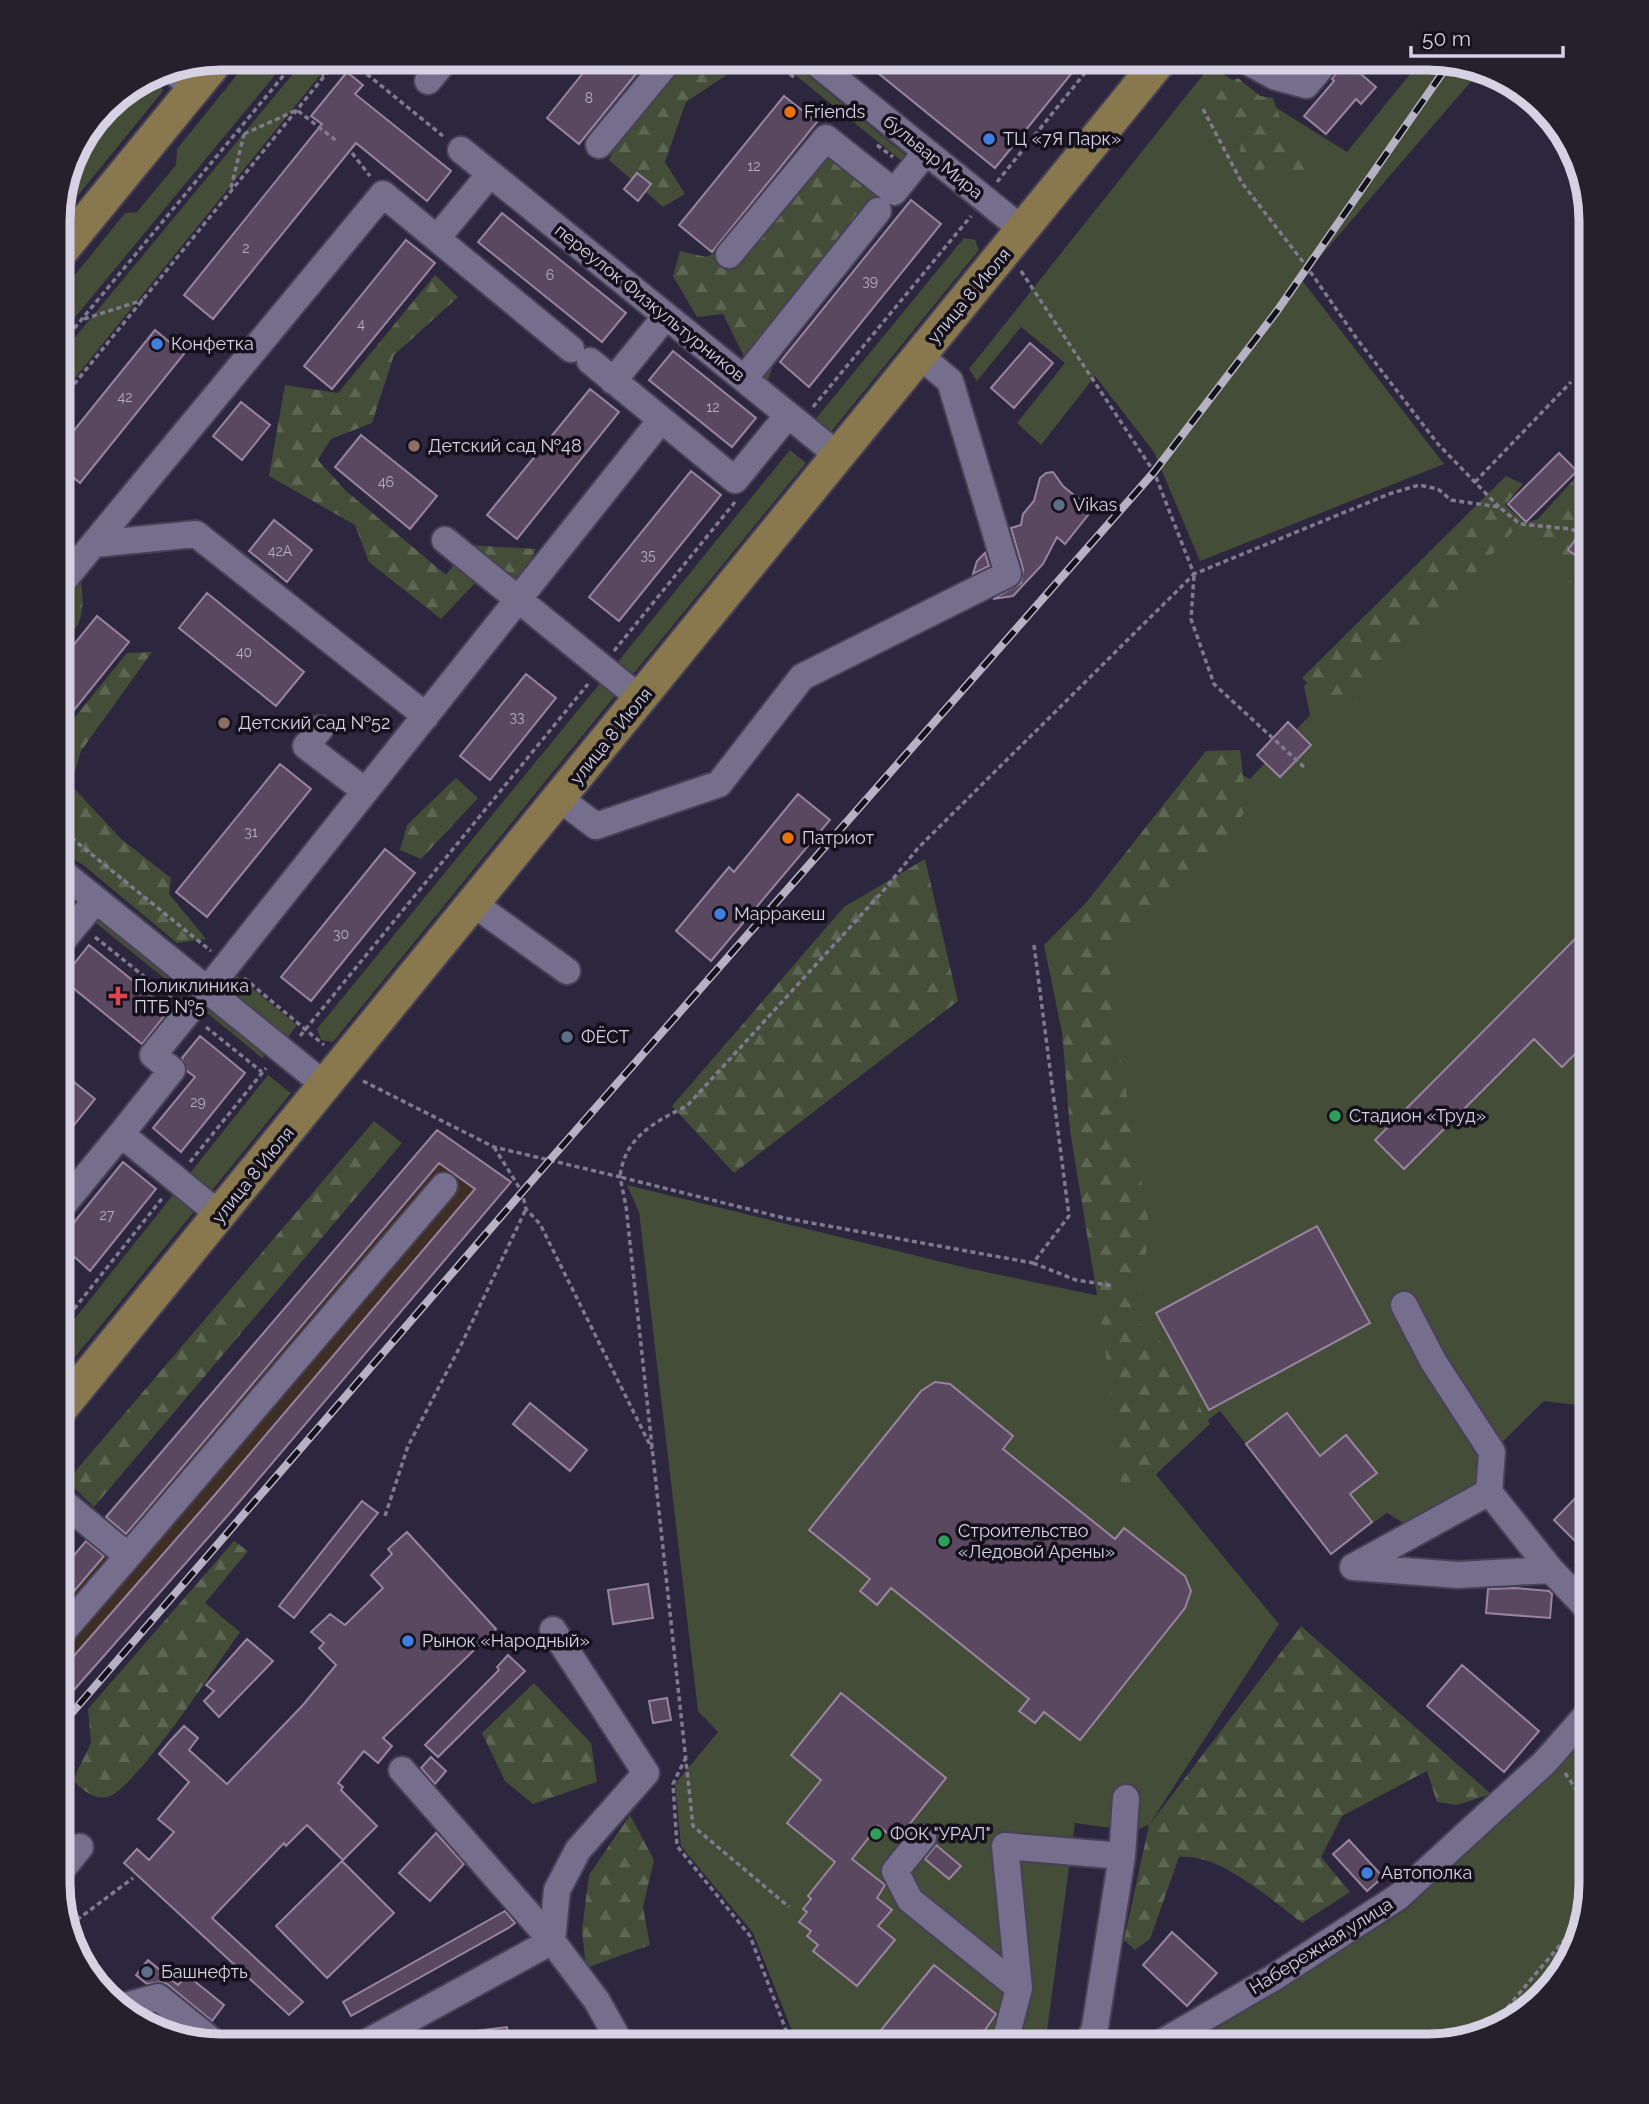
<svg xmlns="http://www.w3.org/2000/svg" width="1649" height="2104" font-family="Raleway,sans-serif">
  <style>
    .industrial { fill: #3f2e25 }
    .grass { fill: #444d37 }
    .forest { fill: url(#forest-firs) }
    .building { fill: #5a4760; stroke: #98849f; stroke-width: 2 }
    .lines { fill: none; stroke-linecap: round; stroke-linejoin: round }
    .minor-casing { stroke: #474156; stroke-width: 30 }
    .major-casing { stroke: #474156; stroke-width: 37 }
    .path { stroke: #807a8f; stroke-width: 3.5; stroke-dasharray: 5 3.5; stroke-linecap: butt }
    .minor { stroke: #756e8c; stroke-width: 26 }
    .major { stroke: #89784d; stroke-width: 33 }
    .rail-casing { stroke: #b6b2c4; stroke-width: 8 }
    .rail { stroke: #14111c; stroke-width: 5; stroke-dasharray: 16; stroke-linecap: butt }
    .food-dot { fill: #e8710a; stroke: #14111c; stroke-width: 2.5 }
    .shop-dot { fill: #3f7fe0; stroke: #14111c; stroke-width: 2.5 }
    .education-dot { fill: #8d6e63; stroke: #14111c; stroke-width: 2.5 }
    .service-dot { fill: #5c6f8a; stroke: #14111c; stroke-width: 2.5 }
    .health-dot { fill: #e0444e; stroke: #14111c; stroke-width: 2.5 }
    .leisure-dot { fill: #2e9e5b; stroke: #14111c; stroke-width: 2.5 }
    .labels { text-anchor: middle; stroke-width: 7; stroke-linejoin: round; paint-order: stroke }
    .number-label { font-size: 14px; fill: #b7afc2 }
    .poi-label { font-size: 18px; fill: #d6d2e3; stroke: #14111c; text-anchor: start }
    .street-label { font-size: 18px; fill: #d6d2e3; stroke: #14111c }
    .rim { fill: none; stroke: #d6d2e3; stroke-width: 9 }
  </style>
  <defs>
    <pattern id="forest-firs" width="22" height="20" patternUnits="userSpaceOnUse" patternTransform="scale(1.75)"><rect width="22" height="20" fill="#444d37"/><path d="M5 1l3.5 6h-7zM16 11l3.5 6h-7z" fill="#5e6654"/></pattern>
  </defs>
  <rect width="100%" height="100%" fill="#2d263f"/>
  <path class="industrial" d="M437,1130L511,1182L229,1514L58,1708V1574Z"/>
  <path class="grass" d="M278,58H289L58,338V296L125,213L137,212L176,165L177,149L249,60L274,63Z
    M306,58H334L58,399V358Z
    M774,58H786L909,158L908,166Z
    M1259,58H1315L1288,70Z
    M1423,58H1438L1480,71L1301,279L1444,464L1200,561L1154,452L1095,376L1041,445L1017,423L1065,363L1021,327L977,381L969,369L1210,66L1347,152Z
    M154,73L163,91L76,198L62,196L67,175L147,77Z
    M964,238L975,240L979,250L830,433L814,421Z
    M790,450L806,463L634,673L612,669Z
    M1470,518L1591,543V1407L1544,1401L1492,1452L1478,1482L1407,1525L1387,1513L1331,1552L1220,1411L1187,1436L1116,1295L1044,945L1223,765L1250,779L1265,763L1257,755L1288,722L1296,730L1310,715L1304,686Z
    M606,676L614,697L333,1042L321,1040L317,1029Z
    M96,915L193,993L189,998L92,920Z
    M231,971L297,1025L285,1041L218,987Z
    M205,1003L267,1053L262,1058L201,1008Z
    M268,1075L291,1093L209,1194L187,1177Z
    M627,1185L967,1268L1109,1298L1157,1476L1279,1624L1149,1825L1133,1831L1075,1823L1045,2046H798L753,1933L681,1846L675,1784L718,1732L698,1711L639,1212Z
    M176,1191L197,1208L58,1378V1340Z
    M1591,1727V1884L1570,1964L1518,2019L1429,2046H1189L1406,1910L1552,1771Z"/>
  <path class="forest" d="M669,58H721L728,74L686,102L665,162L685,194L663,207L609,160L624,128Z
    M1238,78L1260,96L1273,98L1287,138L1312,152L1324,173L1295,186L1280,161L1253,174L1237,163L1243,135L1234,117L1216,110L1211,88Z
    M824,127L889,185L790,315L768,380L754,377L723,314L697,317L673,276L680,251L706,257L727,247Z
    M435,275L458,297L394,355L372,423L331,439L318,460L345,490L446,575L469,545L536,549L519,583L474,584L441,619L369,562L355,525L269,476L285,385L338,393Z
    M1578,475L1591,483V604L1516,528L1343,717L1302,678L1506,476L1523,484L1505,505L1525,523L1538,519Z
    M61,514C73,539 92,600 77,626C72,633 64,640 58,646V520Z
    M152,652L81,751L71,785L120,838L171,878L169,894L206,939L177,943L82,864L58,852V738L127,653Z
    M1240,750L1247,809L1190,886L1107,946L1121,1061L1150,1231L1133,1323L1150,1326L1210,1424L1124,1504L1103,1332L1070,1130L1055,942L1206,751Z
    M456,778L478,798L421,859L400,850L407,825Z
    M925,859L958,1001L734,1173L672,1106L844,907Z
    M374,1121L402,1143L94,1507L67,1481Z
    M234,1541L248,1551L205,1603L240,1632C217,1664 140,1783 110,1796C96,1802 82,1790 73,1780L91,1743L88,1709Z
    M1301,1626L1491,1794L1457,1805L1437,1802L1427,1771L1342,1816L1321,1857L1350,1892L1302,1923C1270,1899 1219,1852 1179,1857L1150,1939L1135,1950L1124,1940L1149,1825Z
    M534,1683L591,1743L597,1782L533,1804L505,1781L482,1733Z
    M630,1815L654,1860L643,1907L650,1945L586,1968L582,1930L589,1875Z"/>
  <path class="building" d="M595,58H649L579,144L547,118Z
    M890,58H1084L995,168L878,73Z
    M1345,60L1376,87L1361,104L1356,99L1326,134L1304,116L1334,81L1332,79Z
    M347,72L363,85L355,94L451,171L427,201L356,143L213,319L184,295L322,124L311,116Z
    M784,96L817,122L712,252L679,225Z
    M637,173L651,184L638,201L624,189Z
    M911,200L941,224L809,387L780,362Z
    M502,213L626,313L602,342L478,242Z
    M406,240L435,263L332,389L304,366Z
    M155,330L184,354L80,483L58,465V450Z
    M1030,343L1053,363L1014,408L991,388Z
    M673,351L756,418L732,447L649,380Z
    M590,389L619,412L517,539L487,515Z
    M241,402L270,425L242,460L213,436Z
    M361,435L437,496L410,529L335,467Z
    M1559,453L1577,471L1526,522L1508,504Z
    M691,471L721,495L619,621L589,597Z
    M1053,472L1063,486L1092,510L1065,544L1057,537L1043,564L1013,596L993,599L1021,583L1023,569L1011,528L1021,525L1023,514L1034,501L1040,478L1046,473Z
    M274,520L312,550L287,582L249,551Z
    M1577,537L1591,547V566L1568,550Z
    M985,553L989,566L973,574L977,561Z
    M207,593L304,672L276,706L179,628Z
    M97,616L129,642L58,730V664Z
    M526,674L556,698L490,780L460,756Z
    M1288,722L1311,745L1280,777L1257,755Z
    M280,764L311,789L207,917L176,892Z
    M798,794L830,820L711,961L676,931L729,867L734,872Z
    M385,849L415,873L311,1001L281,977Z
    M1591,923V1038L1562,1067L1534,1039L1404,1169L1375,1140Z
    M89,945L169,1010L142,1044L62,979Z
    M200,1036L245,1073L181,1152L153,1128L195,1077L187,1071L182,1058Z
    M58,1069L95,1099L58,1145Z
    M437,1130L511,1182L229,1514L58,1708V1674L213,1497L475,1189L439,1163L126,1534L106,1517Z
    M123,1162L156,1189L90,1271L58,1242Z
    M1317,1226L1370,1323L1209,1410L1156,1313Z
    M935,1382L950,1384L1013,1436L1003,1449L1115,1539L1124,1528L1185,1576L1191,1591L1185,1608L1080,1740L1044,1712L1035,1723L1019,1711L1029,1699L891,1588L877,1605L860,1591L870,1579L809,1530L921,1391Z
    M530,1403L587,1450L570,1471L513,1424Z
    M1287,1413L1320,1456L1346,1435L1377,1473L1350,1494L1372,1522L1331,1554L1246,1444Z
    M1591,1482V1557L1554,1520Z
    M362,1501L378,1513L294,1618L279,1606Z
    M407,1532L496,1629L383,1738L392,1746L378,1763L364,1751L338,1783L343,1787L341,1790L377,1826L343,1860L307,1825L286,1846L284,1843L212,1918L303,2002L289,2015L124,1863L137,1849L149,1860L174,1832L158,1819L189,1782L159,1754L170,1741L184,1726L198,1738L189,1750L227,1784L303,1705L336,1665L319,1648L324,1643L311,1632L330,1614L345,1625L383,1588L371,1575L392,1554L388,1549Z
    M86,1541L104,1556L58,1610V1574Z
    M648,1584L653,1618L613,1624L608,1590Z
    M1516,1588L1549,1591L1552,1594L1550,1618L1486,1613L1488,1589Z
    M247,1639L273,1661L219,1717L204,1701L214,1691L206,1685Z
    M508,1655L525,1671L438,1757L425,1745L499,1670L497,1667Z
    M1462,1665L1539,1731L1504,1772L1427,1706Z
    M841,1693L946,1778L897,1840L878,1826L852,1859L885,1885L877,1898L892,1910L878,1926L895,1940L857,1986L813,1951L818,1945L807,1936L811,1931L799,1922L807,1912L803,1909L811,1899L808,1896L835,1862L787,1823L821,1780L791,1755Z
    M667,1698L671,1720L653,1723L649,1701Z
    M431,1757L446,1771L435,1784L421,1768Z
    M436,1833L464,1864L430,1901L399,1873Z
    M1349,1840L1383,1877L1367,1891L1333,1854Z
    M936,1845L961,1866L949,1879L925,1859Z
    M342,1861L394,1913L327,1978L276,1926Z
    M505,1911L515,1923L510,1927L351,2016L343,2002Z
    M1172,1932L1217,1973L1187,2006L1143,1965Z
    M148,1960L178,1985L187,1975L224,2005L212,2021L167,1984L161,1982L147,1984L136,1975Z
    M934,1965L996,2014L974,2046H868Z
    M507,2027L510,2046H476L474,2031Z"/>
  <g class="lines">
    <g class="minor-casing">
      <path id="minor" d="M810,58L1023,230
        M1133,58L1150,72
        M1241,58L1276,77L1306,85L1329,58
        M169,68L194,88
        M428,81L447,58
        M599,145L671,58
        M461,150L839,456
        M437,238L490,174
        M729,255L826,138L894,192L926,152
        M590,361L735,480L788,415
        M744,379L878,211
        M613,381L666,316
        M445,540L641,699
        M94,544L196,534L426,716
        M58,587L383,194L571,349
        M320,729L306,746L365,791
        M560,799L596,826L719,784L802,677L1008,574L950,381L920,356
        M58,869L326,1086
        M474,904L567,971
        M58,946L96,900
        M207,990L661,420
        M188,1012L153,1055L172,1070L121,1134L220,1215
        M58,1211L121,1134
        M1404,1305L1433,1361L1492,1452L1489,1492L1551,1570L1591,1612
        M1489,1492L1353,1567L1458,1575L1551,1570
        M128,1556L444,1186
        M58,1637L128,1556L58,1498
        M402,1770L552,1941L597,2001L622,2046
        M923,1837L895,1871L910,1900L1019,1988
        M58,1874L80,1847
        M121,2007L158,1997L211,2040L210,2044
        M360,2046L552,1941L557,1890L578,1850L646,1773L553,1630
        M1004,2046L1019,1988L1005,1846L1122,1856
        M1088,2046L1095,2027L1122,1856L1126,1798
        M1156,2046L1273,1978L1398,1897L1545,1762L1591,1710"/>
    </g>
    <g class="major-casing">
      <path id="major" d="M58,255L219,58
        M58,1412L1162,58"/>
    </g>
    <path class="path" d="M302,58L324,76
      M347,58L443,136
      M770,58L795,78
      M1203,109L1242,183L1307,267L1357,339L1438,444L1499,507
      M98,118L99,119
      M244,134L297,110L338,142
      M877,145L893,157
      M352,153L370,176
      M997,182L1097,58
      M231,188L244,134L239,131
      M1021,271L1154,472L1194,574L1389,494L1419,485L1438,489L1451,500L1499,507L1520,524L1571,529L1591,539
      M84,319L143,300
      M58,348L298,58
      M58,404L339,58
      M813,407L971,216
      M1475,482L1571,382
      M1194,576L1191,619L1214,684L1304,767
      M614,651L735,502
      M58,827L211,951
      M95,937L171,998
      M1034,945L1069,1216L1033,1263L784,1218L620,1177C624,1138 654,1122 687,1106L884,890L918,848L1194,574
      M244,978L324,1045
      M206,1027L262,1072
      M300,1036L588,684
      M363,1081L494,1147L620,1177L626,1206L693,1826L789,1907
      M494,1147L522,1192L526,1209L540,1224L652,1449
      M190,1162L266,1068
      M1033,1263L1076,1280L1114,1286
      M58,1329L164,1196
      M385,1516L408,1446L463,1341L526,1209
      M686,1757L673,1784L677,1846L750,1936L792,2046
      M1565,1773L1591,1811
      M70,1925L133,1878
      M1491,2027L1582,1919"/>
    <use href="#minor" class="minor"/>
    <use href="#major" class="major"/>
    <g class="rail-casing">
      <path id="rail" d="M58,1729L549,1161L1154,472L1277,311L1450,62"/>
    </g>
    <use href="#rail" class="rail"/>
  </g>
  <g class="food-dot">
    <circle cx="790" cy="112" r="7"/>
    <circle cx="788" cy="838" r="7"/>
  </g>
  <g class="shop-dot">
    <circle cx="989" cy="139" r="7"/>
    <circle cx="157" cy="344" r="7"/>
    <circle cx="720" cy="914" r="7"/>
    <circle cx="408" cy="1641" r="7"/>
    <circle cx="1367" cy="1873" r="7"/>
  </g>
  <g class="education-dot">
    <circle cx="414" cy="446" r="7"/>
    <circle cx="224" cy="723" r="7"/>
  </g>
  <g class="service-dot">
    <circle cx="1059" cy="505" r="7"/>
    <circle cx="567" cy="1037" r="7"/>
    <circle cx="147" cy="1972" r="7"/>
  </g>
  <path class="health-dot" d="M114.5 985.5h7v7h7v7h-7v7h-7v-7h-7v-7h7z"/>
  <g class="leisure-dot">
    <circle cx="1335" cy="1116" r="7"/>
    <circle cx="944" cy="1541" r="7"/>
    <circle cx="876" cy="1834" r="7"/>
  </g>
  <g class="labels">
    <g class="number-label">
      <text x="589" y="103">8</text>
      <text x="754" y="171">12</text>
      <text x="246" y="253">2</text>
      <text x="550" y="280">6</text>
      <text x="870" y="286">39</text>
      <text x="361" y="329">4</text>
      <text x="125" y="402">42</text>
      <text x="713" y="412">12</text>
      <text x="386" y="487">46</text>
      <text x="280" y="556">42А</text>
      <text x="648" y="560">35</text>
      <text x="244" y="657">40</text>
      <text x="517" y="722">33</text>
      <text x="251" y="837">31</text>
      <text x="341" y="939">30</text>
      <text x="198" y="1107">29</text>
      <text x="107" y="1220">27</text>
    </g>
    <g class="poi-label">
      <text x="804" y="118">Friends</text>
      <text x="1003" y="145">ТЦ «7Я Парк»</text>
      <text x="171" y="350">Конфетка</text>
      <text x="428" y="452">Детский сад №48</text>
      <text x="1073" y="511">Vikas</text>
      <text x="238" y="729">Детский сад №52</text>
      <text x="802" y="844">Патриот</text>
      <text x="734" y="920">Марракеш</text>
      <text x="134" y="992">Поликлиника<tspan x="134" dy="21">ПТБ №5</tspan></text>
      <text x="581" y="1043">ФЁСТ</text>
      <text x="1349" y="1122">Стадион «Труд»</text>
      <text x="958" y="1537">Строительство<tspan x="958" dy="21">«Ледовой Арены»</tspan></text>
      <text x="422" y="1647">Рынок «Народный»</text>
      <text x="890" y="1840">ФОК "УРАЛ"</text>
      <text x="1381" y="1879">Автополка</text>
      <text x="161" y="1978">Башнефть</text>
    </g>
    <g class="street-label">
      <text transform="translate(933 157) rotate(39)" y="6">бульвар Мира</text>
      <text transform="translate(969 296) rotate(-50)" y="6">улица 8 Июля</text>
      <text transform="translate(650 303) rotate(39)" y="6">переулок Физкультурников</text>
      <text transform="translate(611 736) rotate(-51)" y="6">улица 8 Июля</text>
      <text transform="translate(253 1175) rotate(-51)" y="6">улица 8 Июля</text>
      <text transform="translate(1321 1946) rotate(-32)" y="6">Набережная улица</text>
    </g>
  </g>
  <path d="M0 0H1649V2104H0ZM221 70H1428A151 151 0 0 1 1579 221V1883A151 151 0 0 1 1428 2034H221A151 151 0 0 1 70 1883V221A151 151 0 0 1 221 70Z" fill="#24202c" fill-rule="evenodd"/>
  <path class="rim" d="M221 70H1428A151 151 0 0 1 1579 221V1883A151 151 0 0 1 1428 2034H221A151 151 0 0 1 70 1883V221A151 151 0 0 1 221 70Z"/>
  <path d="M1411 46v10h152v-10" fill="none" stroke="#d6d2e3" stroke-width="3.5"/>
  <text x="1422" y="46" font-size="21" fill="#d6d2e3" stroke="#14111c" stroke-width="5" paint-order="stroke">50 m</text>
</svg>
